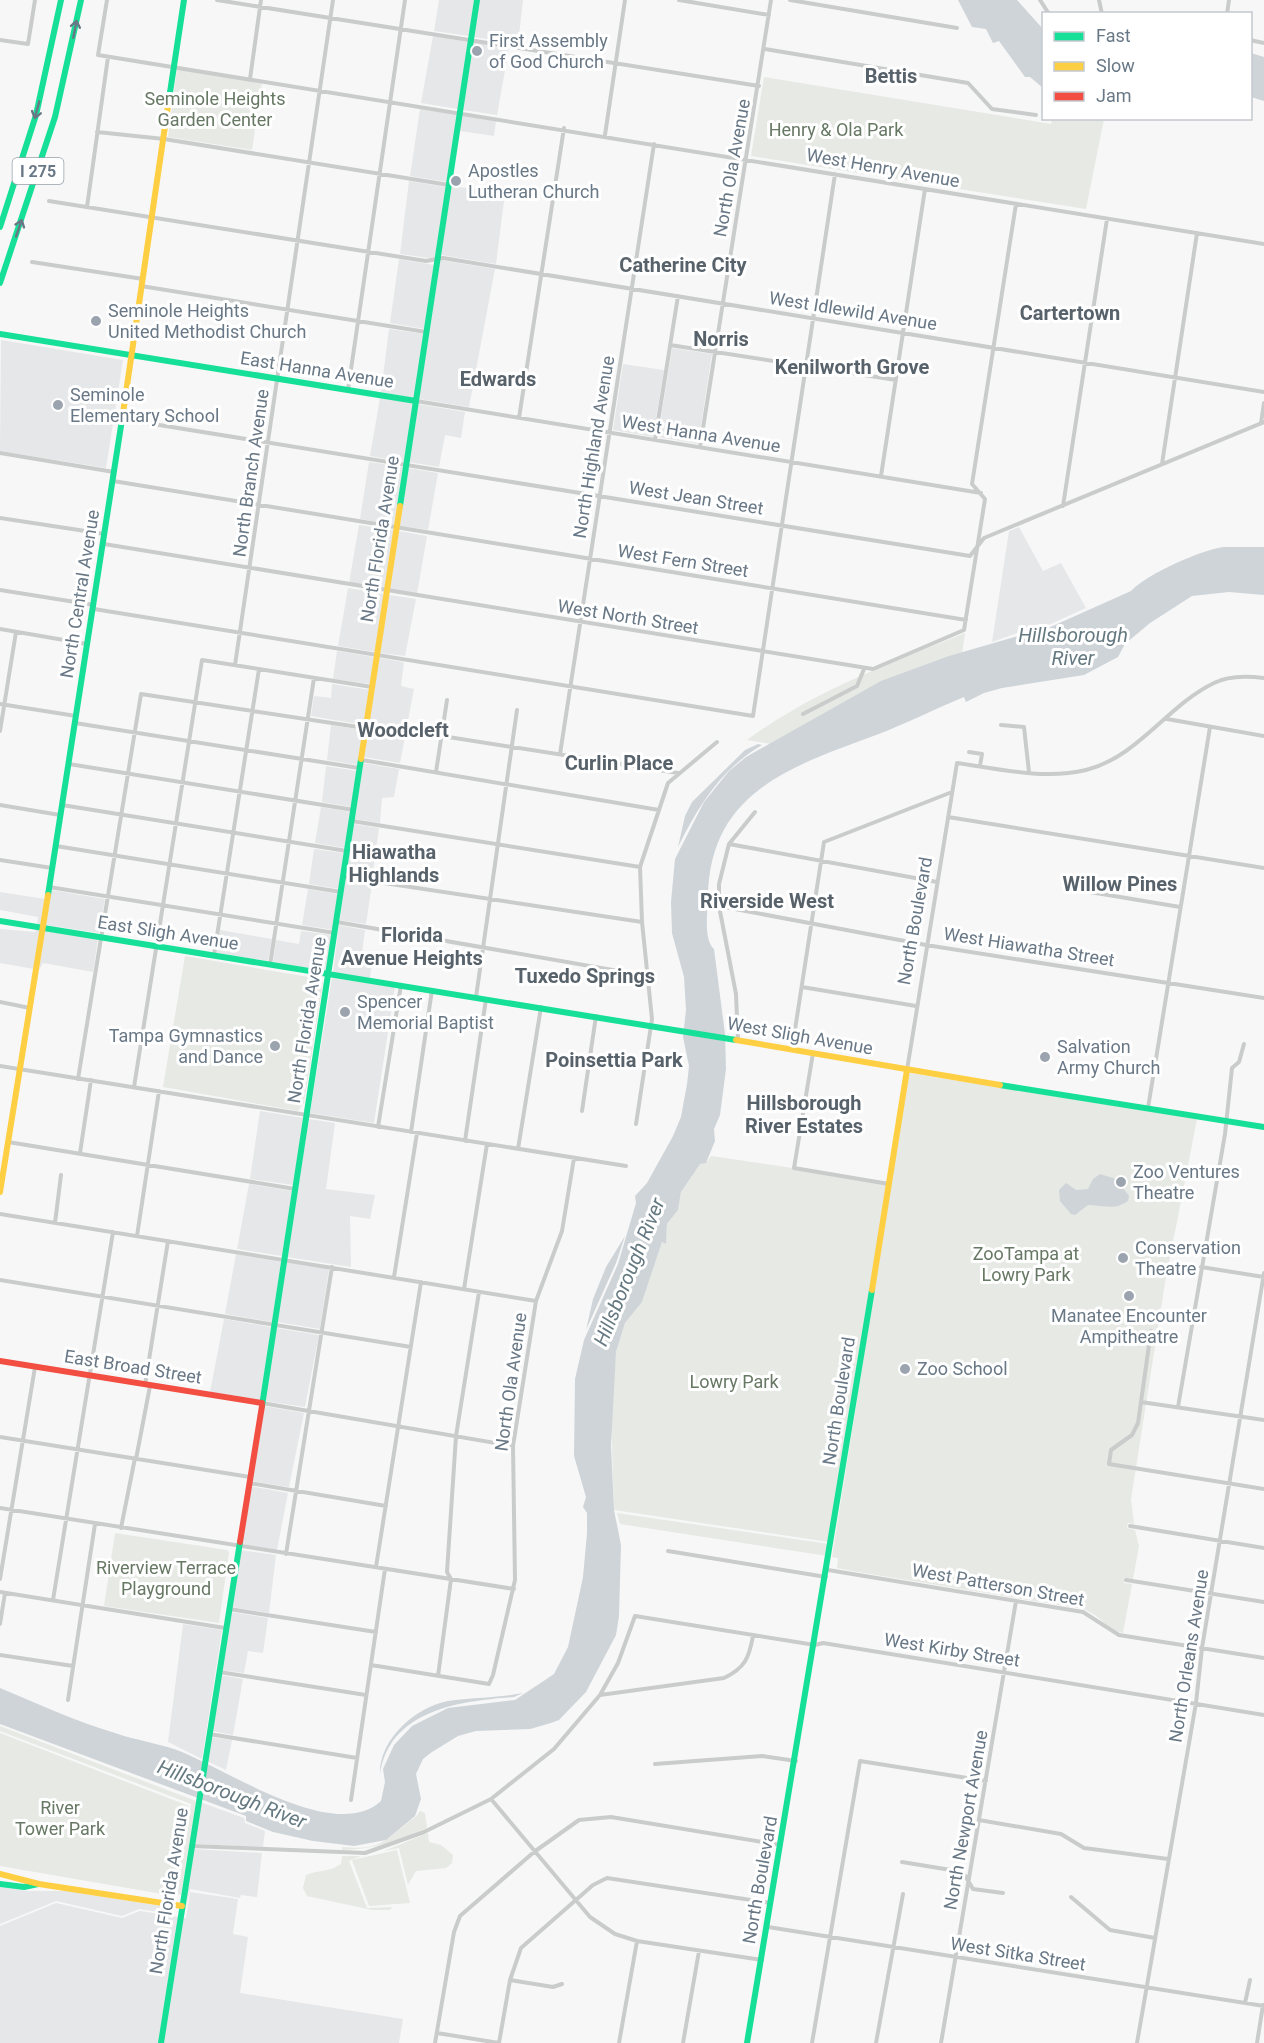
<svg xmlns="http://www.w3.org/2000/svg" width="1264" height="2043" font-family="Roboto,sans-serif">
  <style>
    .built { fill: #e6e7e8 }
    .green { fill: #e6e9e4 }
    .water { fill: #ced4d8 }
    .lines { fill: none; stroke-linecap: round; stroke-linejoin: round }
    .street { stroke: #cacccc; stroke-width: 4 }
    .fast { stroke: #16e098; stroke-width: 6 }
    .slow { stroke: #ffcf43; stroke-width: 6 }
    .jam { stroke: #f24e42; stroke-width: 6 }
    .oneway { stroke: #697886 }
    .poi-dot { fill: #9ba4ae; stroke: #fff; stroke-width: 2 }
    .labels { text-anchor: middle; stroke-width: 6; stroke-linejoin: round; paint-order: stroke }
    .shield { fill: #fff; stroke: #96a0aa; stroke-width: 1.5 }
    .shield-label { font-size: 16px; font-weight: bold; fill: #697886 }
    .poi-label { font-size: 18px; fill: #697886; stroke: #fff; text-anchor: start }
    .park-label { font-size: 18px; fill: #677864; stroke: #fff }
    .street-label { font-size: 18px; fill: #697886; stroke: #fff }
    .neighbourhood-label { font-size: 20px; font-weight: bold; fill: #57626b; stroke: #fff }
    .water-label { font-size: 20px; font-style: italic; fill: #657981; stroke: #fff }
  </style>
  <rect width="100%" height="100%" fill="#f7f7f7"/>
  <path class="built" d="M439,0H474L469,36L434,31Z
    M479,0H523L518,44L474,37Z
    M433,36L468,42L458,109L421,103Z
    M473,42L509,48L497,115L463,110Z
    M420,109L457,114L447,182L410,176Z
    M462,115L496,121L494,136L460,131Z
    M409,181L446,187L435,259L400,254Z
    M451,186L505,193L496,264L441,255Z
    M399,259L434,265L425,329L390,323Z
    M440,260L495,269L469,407L419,399Z
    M389,329L424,334L414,398L381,392Z
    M1,340L123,360L106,468L0,451Z
    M672,348L712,354L698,444L658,437Z
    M623,364L664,370L653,437L613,430Z
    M380,398L413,403L404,462L370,456Z
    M418,404L465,412L461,438L445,435L439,467L409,462Z
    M369,462L403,467L395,525L360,519Z
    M408,468L438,473L428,530L400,526Z
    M359,525L394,530L385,588L349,583Z
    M1019,527L1043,571L1061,563L1086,608L1046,626L1030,625L1020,632L992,642L1009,531Z
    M399,531L427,536L417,594L390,589Z
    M348,588L384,594L375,652L338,646Z
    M389,595L416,599L405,656L380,653Z
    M337,651L374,657L370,684L333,679Z
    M379,658L404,662L401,686L414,689L400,763L364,757Z
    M332,684L370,690L364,725L311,716L314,696L331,698Z
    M331,725L363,730L357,765L327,760Z
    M363,763L399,769L394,797L382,798L380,823L355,819Z
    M326,766L357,771L351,807L322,802Z
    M321,807L351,812L345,848L315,843Z
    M354,824L379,828L372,878L346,874Z
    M314,849L344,853L339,889L309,884Z
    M345,880L372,884L366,924L340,920Z
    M308,889L338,894L334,930L302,925Z
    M51,890L105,899L99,933L46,925Z
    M0,892L45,899L41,925L37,924L38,917L0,910Z
    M339,925L365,930L361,960L372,962L370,978L333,973Z
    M0,929L35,932L36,929L40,930L34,969L0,963Z
    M220,930L272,939L268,961L216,953Z
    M45,931L98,939L93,972L43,963L39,970Z
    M301,931L333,935L328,972L273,962L276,940L299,944Z
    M332,978L395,987L374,1123L310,1113Z
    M260,1111L304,1118L293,1185L250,1179Z
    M309,1119L335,1123L326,1189L375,1195L370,1219L350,1216L351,1267L287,1257Z
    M249,1184L292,1191L282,1256L237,1249Z
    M236,1254L281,1262L272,1322L225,1314Z
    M286,1262L329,1269L320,1329L277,1322Z
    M224,1319L271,1327L260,1400L210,1392Z
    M276,1328L319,1335L305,1407L264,1401Z
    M264,1406L304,1413L289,1487L251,1481Z
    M250,1486L288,1493L277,1550L241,1544Z
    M240,1550L276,1555L269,1613L231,1607Z
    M230,1612L268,1618L263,1653L248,1651L244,1673L221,1670Z
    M183,1624L222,1630L202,1759L168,1742Z
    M220,1675L243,1679L233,1735L211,1731Z
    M210,1737L232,1740L226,1770L207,1761Z
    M200,1802L244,1818L245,1823L265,1831L263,1847L194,1844Z
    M193,1849L262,1853L257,1897L241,1895L240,1898L190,1889L184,1916Z
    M0,1887L28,1891H67L173,1908L172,1914L139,1909L122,1916L56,1901L0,1924Z
    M190,1892L238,1899L233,1934L248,1937L240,1993L403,2019L399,2043H0V1926L56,1903L122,1918L140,1911L186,1918Z"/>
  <path class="green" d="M177,69L262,83L252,150L168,137Z
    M764,77L1051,124L1052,119H1104L1086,209L751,156Z
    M965,633L962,654L771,744L747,740C812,692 890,663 965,633Z
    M185,956L320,979L323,983L304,1103L298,1111L163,1087Z
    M909,1073L1197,1119L1165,1283L1131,1499L1134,1524L1128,1523L1127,1528L1135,1530L1139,1546L1133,1579L1124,1578V1583L1132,1584L1123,1633C1108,1630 1100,1615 1083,1609L852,1571L837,1568L838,1558L832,1557Z
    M711,1156L887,1182L829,1542L614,1510L611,1413L616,1352L625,1323L642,1302L662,1242L666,1244L667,1224L678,1210L681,1192L700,1163H706Z
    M617,1513L829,1544L827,1556L620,1524Z
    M115,1533L227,1550L229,1552L219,1623L104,1606Z
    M0,1726L196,1801L181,1895L176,1894L191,1804L0,1731Z
    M0,1733L189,1806L174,1896L0,1866Z
    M420,1811L425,1813L427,1828C399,1840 373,1850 342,1850V1847C378,1850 381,1844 406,1824C412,1819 416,1818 420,1811Z
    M428,1833L429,1842L441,1845L453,1855L452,1863L446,1868L416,1871L408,1885L399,1848L384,1851Z
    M397,1850L410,1903L369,1906L352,1860Z
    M342,1856H361L349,1861L367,1908L392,1907L390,1910H372L307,1896L303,1888L306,1875C318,1870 330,1872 341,1864Z"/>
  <path class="water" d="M958,0H1017L1043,29V88L1030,77H1025L999,41L993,43L986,29L972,27Z
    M1251,53L1264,57V101L1251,97Z
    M1223,547H1264V595L1229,592L1192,596L1150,623L1125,644L1118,657L1084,675L1002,688L984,693L966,702L964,697C934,709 906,724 876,735C793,766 710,791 708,896C708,911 703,939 714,949L725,1034L726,1069L720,1115L714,1129L715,1141L706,1163L700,1164L681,1192L678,1210L667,1224L666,1244L662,1242L642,1302L625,1323L616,1352L611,1445L614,1510L621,1545L619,1616L616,1635L586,1692L559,1720L551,1723L530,1729L476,1731L458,1736L432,1752L423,1759L416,1774L421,1799L415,1816L386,1840L354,1846L313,1841L273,1832L246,1821V1816L0,1724V1688C38,1704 75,1721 115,1733C135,1740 157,1743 177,1750C225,1768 334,1844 381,1801L385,1782L383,1769L394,1745L412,1726L448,1708L515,1700L554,1674L568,1647L583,1577L587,1533V1513L583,1507L586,1497L574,1456L575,1379L584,1340L618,1264L636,1203L635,1196L647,1183L673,1136L681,1117L687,1084L689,1066L683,1037L686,1010L684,977L672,933L671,902L675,859L704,802L729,771L746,757L881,681L949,656L1021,635L1031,627L1046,629L1131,591C1149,573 1199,551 1223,547Z
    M758,744L762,745C721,769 699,805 678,847L685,816L692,802L745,750Z
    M1100,1174L1116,1179L1129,1196L1128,1201C1114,1211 1104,1205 1088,1205L1075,1215L1071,1214L1060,1201L1059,1190L1066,1183L1076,1190L1088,1189L1093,1179Z
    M625,1236L616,1263L586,1330L593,1299L606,1267Z
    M523,1693L514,1697C462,1701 390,1709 380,1774C379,1740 415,1707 448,1701C473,1697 499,1698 523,1693Z"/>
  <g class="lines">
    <path class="street" d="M107,0L98,55L1264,244
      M217,0L759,86
      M679,0L769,15
      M790,0L957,28
      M1040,0L1049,14
      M1099,0L1102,14
      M1227,14L1229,0
      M0,40L28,44L35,0
      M1250,40L1264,43
      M765,49L968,83L992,109L1036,115
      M250,79L261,0
      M97,132L164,139L449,185
      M605,135L625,0
      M49,201L426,261L443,258L1264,392
      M87,207L108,57
      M32,262L143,279
      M141,286L426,332
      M670,345L896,380
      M348,390L405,0
      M416,401L981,493
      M519,418L564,128
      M122,419L970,556L984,538L1264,422
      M1261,423L1264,403
      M655,440L678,296
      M700,447L771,0
      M0,453L114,472
      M1162,464L1197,233
      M881,476L925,189
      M113,481L966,620
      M1063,506L1107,219
      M0,518L105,534
      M104,544L873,669L964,630L985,499L972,484L1016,204
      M0,590L94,605
      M94,609L753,716L835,174
      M0,629L87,644
      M235,665L333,0
      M0,704L76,716
      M803,714L857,686L864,669
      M1167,719L1264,736
      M75,723L359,768
      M1001,725L1024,727L1029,772
      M0,731L16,632
      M442,736L678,773
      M969,752L982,754L980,766
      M560,754L654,144
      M362,760L659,810
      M69,764L354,810
      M436,772L447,700
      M0,805L60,815
      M62,805L347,851
      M948,817L1264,868
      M352,821L640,867
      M729,844L937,882
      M56,846L341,892
      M0,860L52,868
      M344,877L642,922
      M49,887L335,933
      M1072,889L1180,907
      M719,906L926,945L1264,998
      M337,922L647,976
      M214,955L259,669
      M270,965L314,678
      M802,987L916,1006
      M476,997L517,710
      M0,1002L30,1008
      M738,1040L736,994L719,906V884L729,844L755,812
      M792,1049L824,842L952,792
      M813,1053L794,1168L889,1184
      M0,1066L626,1166
      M907,1070L957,763C998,769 1045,780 1086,770C1138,757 1168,705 1214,683C1229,675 1248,676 1264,678
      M78,1079L141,694L365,728
      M134,1087L202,660L372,687
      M1148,1108L1210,727
      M582,1111L596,1016
      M636,1124L652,1019L642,922L640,867L668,783L717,742
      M378,1127L401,985
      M411,1132L432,990
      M465,1141L486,999
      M8,1142L295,1189
      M518,1149L541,1007
      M80,1153L91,1080
      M0,1214L536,1301
      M55,1223L61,1175
      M137,1236L159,1091
      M1201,1267L1264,1277
      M394,1277L417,1133
      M0,1280L411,1347
      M464,1289L487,1144
      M1151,1331L1138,1423L1132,1435L1111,1450L1109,1464L1264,1489
      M145,1385L168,1241
      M1141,1402L1264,1420
      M262,1403L513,1446
      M1178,1407L1225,1134L1232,1068L1239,1062L1244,1044
      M0,1437L250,1477
      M136,1459L150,1386
      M249,1483L386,1506
      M0,1508L514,1589
      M1130,1526L1264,1548
      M121,1528L135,1458
      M668,1551L826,1577
      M286,1554L332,1267
      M376,1567L421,1282
      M828,1570L1083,1612L1119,1635L1264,1658
      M0,1579L35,1367
      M1126,1580L1264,1602
      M0,1592L225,1628
      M53,1600L113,1232
      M229,1609L376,1632
      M0,1624L5,1593
      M0,1655L73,1666
      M371,1665L489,1684L493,1675L515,1580L513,1446L536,1301L562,1231L574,1158
      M219,1672L366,1695
      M438,1676L451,1579L447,1572L456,1436L479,1292
      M600,1695L724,1678C745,1668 749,1658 753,1636
      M68,1700L95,1524
      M209,1734L357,1758
      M655,1764L762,1756L796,1761
      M491,1799L590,1917L615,1934L637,1941L762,1960
      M351,1800L385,1569
      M979,1820L1061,1834L1084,1848L1168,1859
      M191,1846L365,1853L424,1832L491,1799L554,1749L600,1695L618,1663L635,1616L815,1645L823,1643L1264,1715
      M902,1862L963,1872L973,1889L1003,1893
      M1071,1897L1110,1930L1155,1938
      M768,1927L1264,2006
      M510,1980L553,1987L562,1984
      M1245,2003L1250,1980
      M437,2033L499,2043
      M435,2043L454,1932L460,1916L534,1852L579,1820L611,1817L781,1845
      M499,2043L510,1980L521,1948L593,1885L607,1878L771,1903
      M619,2043L637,1941
      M683,2043L699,1951
      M812,2043L860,1761L986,1781
      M876,2043L903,1894
      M941,2043L1016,1601
      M1137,2043L1196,1703L1202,1648L1264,1273
      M1257,2043L1263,2005"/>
    <path class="fast" d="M169,99L184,0
      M0,227L36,115L61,0
      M0,283L55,117L81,0
      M0,334L416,401
      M400,506L477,0
      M48,895L123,413
      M0,921L736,1040
      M1000,1085L1264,1127
      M262,1406L361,759
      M0,1884L24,1887L38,1884
      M161,2043L240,1542
      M747,2043L872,1290"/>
    <path class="slow" d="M123,413L169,99
      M361,759L400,506
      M736,1040L1000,1085
      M0,1192L48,895
      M872,1290L907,1070
      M0,1874L39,1884L182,1906"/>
    <path class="jam" d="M0,1361L262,1403
      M240,1542L262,1406"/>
  </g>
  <defs><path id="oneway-shaft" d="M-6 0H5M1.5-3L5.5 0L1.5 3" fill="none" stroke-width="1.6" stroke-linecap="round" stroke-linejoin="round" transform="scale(1.5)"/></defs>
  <g class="oneway">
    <use href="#oneway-shaft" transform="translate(75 29) rotate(-79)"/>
    <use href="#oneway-shaft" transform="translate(37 110) rotate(105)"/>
    <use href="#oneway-shaft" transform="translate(19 228) rotate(-71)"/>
  </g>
  <g class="poi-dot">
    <circle cx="477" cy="51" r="6"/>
    <circle cx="456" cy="181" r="6"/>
    <circle cx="96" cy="321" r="6"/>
    <circle cx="58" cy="405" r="6"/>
    <circle cx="345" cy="1012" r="6"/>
    <circle cx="275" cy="1046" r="6"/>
    <circle cx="1045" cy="1057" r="6"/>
    <circle cx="1121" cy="1182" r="6"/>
    <circle cx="1123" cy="1258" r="6"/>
    <circle cx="1129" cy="1296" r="6"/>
    <circle cx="905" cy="1369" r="6"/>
  </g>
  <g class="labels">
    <rect class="shield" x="12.5" y="158" width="51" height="26" rx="4.5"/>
    <g class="shield-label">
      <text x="38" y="177">I 275</text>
    </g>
    <g class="poi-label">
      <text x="489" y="47">First Assembly<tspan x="489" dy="21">of God Church</tspan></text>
      <text x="468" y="177">Apostles<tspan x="468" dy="21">Lutheran Church</tspan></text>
      <text x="108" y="317">Seminole Heights<tspan x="108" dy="21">United Methodist Church</tspan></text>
      <text x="70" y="401">Seminole<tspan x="70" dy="21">Elementary School</tspan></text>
      <text x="357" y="1008">Spencer<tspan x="357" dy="21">Memorial Baptist</tspan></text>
      <text x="263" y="1042" text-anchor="end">Tampa Gymnastics<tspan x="263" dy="21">and Dance</tspan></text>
      <text x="1057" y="1053">Salvation<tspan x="1057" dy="21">Army Church</tspan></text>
      <text x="1133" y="1178">Zoo Ventures<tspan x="1133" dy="21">Theatre</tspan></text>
      <text x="1135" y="1254">Conservation<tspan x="1135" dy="21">Theatre</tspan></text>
      <text x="1129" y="1322" text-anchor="middle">Manatee Encounter<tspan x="1129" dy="21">Ampitheatre</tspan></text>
      <text x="917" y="1375">Zoo School</text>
    </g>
    <g class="park-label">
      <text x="215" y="105">Seminole Heights<tspan x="215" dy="21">Garden Center</tspan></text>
      <text x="836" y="136">Henry &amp; Ola Park</text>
      <text x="1026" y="1260">ZooTampa at<tspan x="1026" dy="21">Lowry Park</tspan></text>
      <text x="734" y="1388">Lowry Park</text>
      <text x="166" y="1574">Riverview Terrace<tspan x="166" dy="21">Playground</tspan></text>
      <text x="60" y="1814">River<tspan x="60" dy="21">Tower Park</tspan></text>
    </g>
    <g class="street-label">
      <text transform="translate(732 168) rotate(-80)" y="6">North Ola Avenue</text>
      <text transform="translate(883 168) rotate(10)" y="6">West Henry Avenue</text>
      <text transform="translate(853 311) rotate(9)" y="6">West Idlewild Avenue</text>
      <text transform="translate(317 370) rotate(9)" y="6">East Hanna Avenue</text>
      <text transform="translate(701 434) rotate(9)" y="6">West Hanna Avenue</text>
      <text transform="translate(594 447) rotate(-81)" y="6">North Highland Avenue</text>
      <text transform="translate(251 473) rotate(-82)" y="6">North Branch Avenue</text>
      <text transform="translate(696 498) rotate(9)" y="6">West Jean Street</text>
      <text transform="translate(380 539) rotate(-81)" y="6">North Florida Avenue</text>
      <text transform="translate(683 561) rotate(9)" y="6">West Fern Street</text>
      <text transform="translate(80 594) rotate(-81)" y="6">North Central Avenue</text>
      <text transform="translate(628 617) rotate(9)" y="6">West North Street</text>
      <text transform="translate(915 921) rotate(-80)" y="6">North Boulevard</text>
      <text transform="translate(168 933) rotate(9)" y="6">East Sligh Avenue</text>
      <text transform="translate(1029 947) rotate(9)" y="6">West Hiawatha Street</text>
      <text transform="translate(307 1020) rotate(-81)" y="6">North Florida Avenue</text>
      <text transform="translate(800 1036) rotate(10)" y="6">West Sligh Avenue</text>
      <text transform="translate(133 1367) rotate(9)" y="6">East Broad Street</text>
      <text transform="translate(511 1382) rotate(-82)" y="6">North Ola Avenue</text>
      <text transform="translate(839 1401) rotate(-81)" y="6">North Boulevard</text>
      <text transform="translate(998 1585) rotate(10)" y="6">West Patterson Street</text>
      <text transform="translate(952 1650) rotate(9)" y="6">West Kirby Street</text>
      <text transform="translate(1189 1656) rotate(-81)" y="6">North Orleans Avenue</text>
      <text transform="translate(966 1820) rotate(-80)" y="6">North Newport Avenue</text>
      <text transform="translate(760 1880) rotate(-80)" y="6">North Boulevard</text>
      <text transform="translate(169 1891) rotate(-81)" y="6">North Florida Avenue</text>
      <text transform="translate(1018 1954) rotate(9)" y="6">West Sitka Street</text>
    </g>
    <g class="neighbourhood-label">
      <text x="891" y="83">Bettis</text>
      <text x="683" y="272">Catherine City</text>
      <text x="1070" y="320">Cartertown</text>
      <text x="721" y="346">Norris</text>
      <text x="852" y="374">Kenilworth Grove</text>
      <text x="498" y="386">Edwards</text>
      <text x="403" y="737">Woodcleft</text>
      <text x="619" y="770">Curlin Place</text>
      <text x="394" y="859">Hiawatha<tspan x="394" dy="23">Highlands</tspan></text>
      <text x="1120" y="891">Willow Pines</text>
      <text x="767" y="908">Riverside West</text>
      <text x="412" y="942">Florida<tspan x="412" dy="23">Avenue Heights</tspan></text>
      <text x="585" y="983">Tuxedo Springs</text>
      <text x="614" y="1067">Poinsettia Park</text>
      <text x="804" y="1110">Hillsborough<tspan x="804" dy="23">River Estates</tspan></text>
    </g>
    <g class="water-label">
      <text x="1073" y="642">Hillsborough<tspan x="1073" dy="23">River</tspan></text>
      <text transform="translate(629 1272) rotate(-68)" y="7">Hillsborough River</text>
      <text transform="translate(232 1794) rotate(21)" y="7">Hillsborough River</text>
    </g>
  </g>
  <rect x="1042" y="12" width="210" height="108" fill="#ffffff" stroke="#c3c9cf" stroke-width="1.5"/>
  <rect x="1054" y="32" width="30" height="9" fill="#16e098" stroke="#c3c9cf" stroke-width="1.5"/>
  <text x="1096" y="42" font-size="18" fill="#697886">Fast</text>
  <rect x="1054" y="62" width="30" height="9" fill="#ffcf43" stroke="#c3c9cf" stroke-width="1.5"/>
  <text x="1096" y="72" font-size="18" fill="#697886">Slow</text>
  <rect x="1054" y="92" width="30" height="9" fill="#f24e42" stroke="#c3c9cf" stroke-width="1.5"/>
  <text x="1096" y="102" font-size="18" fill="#697886">Jam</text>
</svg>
